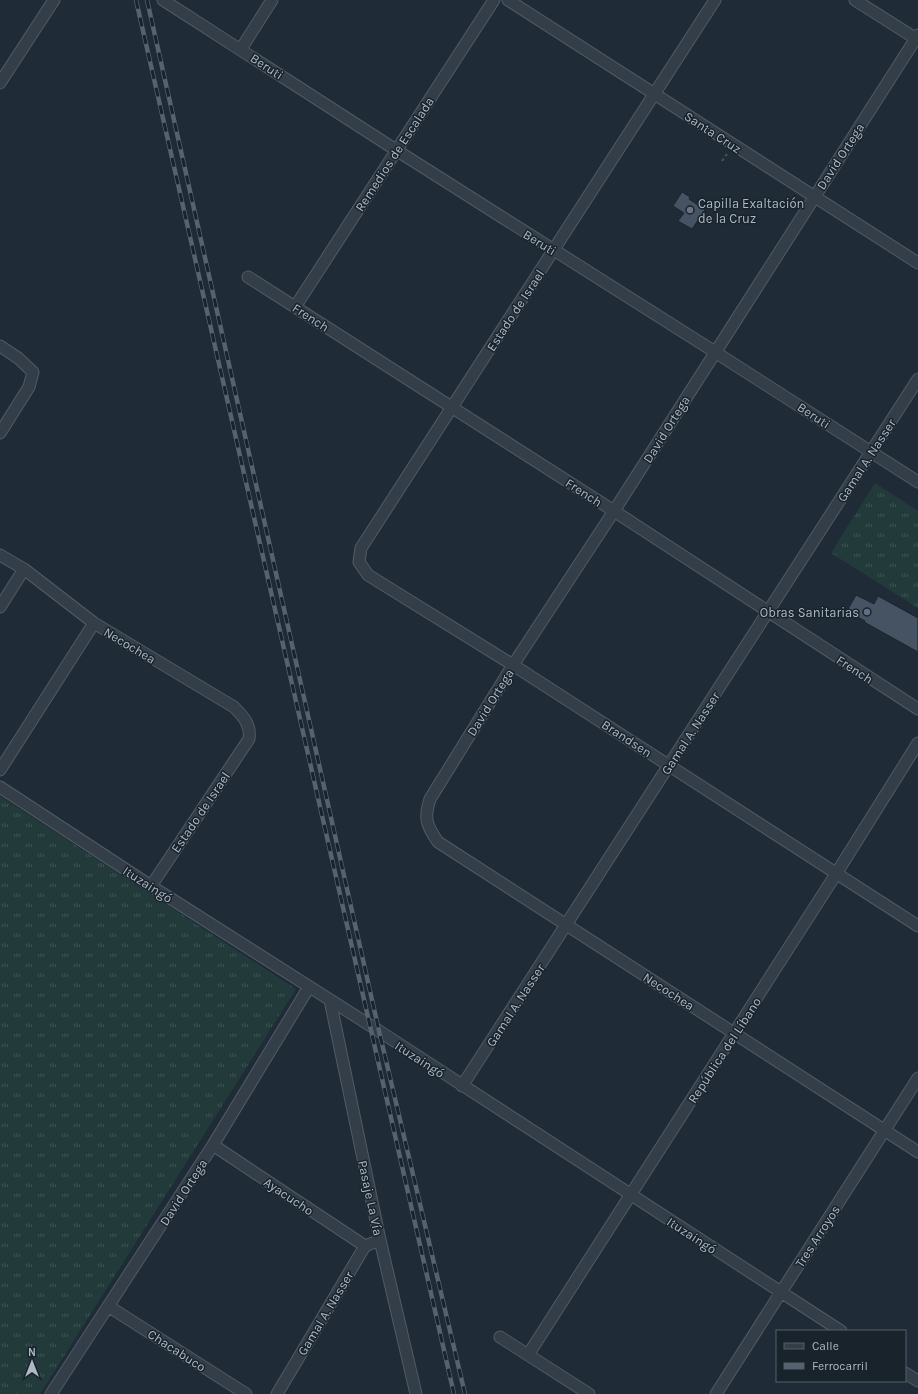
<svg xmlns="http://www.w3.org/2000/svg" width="918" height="1394" font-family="Karla,sans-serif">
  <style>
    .grass { fill: url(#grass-tufts) }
    .building { fill: #455362; stroke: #1b252e }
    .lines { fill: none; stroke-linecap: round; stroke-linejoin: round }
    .minor-casing { stroke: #505b66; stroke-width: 13 }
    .path { stroke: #415758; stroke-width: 2; stroke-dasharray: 3 3; stroke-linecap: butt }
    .minor { stroke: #333e48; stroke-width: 11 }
    .rail-casing { stroke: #55626f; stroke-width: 4.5 }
    .rail { stroke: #19232c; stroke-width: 3; stroke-dasharray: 9; stroke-linecap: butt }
    .worship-dot { fill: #6b7280; stroke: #19232c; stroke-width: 1.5 }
    .service-dot { fill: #5c6f8a; stroke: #19232c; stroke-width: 1.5 }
    .labels { text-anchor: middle; stroke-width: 3; stroke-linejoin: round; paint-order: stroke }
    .street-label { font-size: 13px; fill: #adb8c5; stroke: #19232c }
    .poi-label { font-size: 13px; fill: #adb8c5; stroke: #19232c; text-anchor: start }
  </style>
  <defs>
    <pattern id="grass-tufts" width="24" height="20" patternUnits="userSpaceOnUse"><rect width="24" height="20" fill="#223a3a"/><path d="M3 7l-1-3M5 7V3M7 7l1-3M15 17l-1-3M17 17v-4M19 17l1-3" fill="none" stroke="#3f5455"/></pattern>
  </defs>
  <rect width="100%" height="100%" fill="#1f2c37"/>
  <path class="grass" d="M875,483L918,511V608L831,553Z
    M0,796L296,989L40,1394H0Z"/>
  <path class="building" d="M682,192L690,197L689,199L705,210L692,229L678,221L684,213L673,206Z
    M856,595L874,604L878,596L918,618V652L864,622L865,621L847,611Z"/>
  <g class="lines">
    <g class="minor-casing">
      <path id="minor" d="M163,0L396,150L715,352L918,482
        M508,0L918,263
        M715,0L361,548L359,562L368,575L513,665L918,926
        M855,0L918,40
        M918,35L614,511L513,665L430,799C424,818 426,825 438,842L918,1152
        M241,49L272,0
        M0,83L54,0
        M248,277L614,511L918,709
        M295,307L494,0
        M0,346L18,358L33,372L29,387L0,433
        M0,555L24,569L94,623L234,707C244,717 251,725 249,739L151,886
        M0,607L24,569
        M0,770L94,623
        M0,787L151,886L379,1031L841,1331
        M330,1000L380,1240L416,1394
        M462,1086L918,379
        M213,1145L365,1246
        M108,1306L246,1394
        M500,1337L589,1394
        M528,1355L836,874L918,743
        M905,1373L918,1381
        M51,1394L213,1145L309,987
        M277,1394L365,1246L380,1240
        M716,1394L918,1078"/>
    </g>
    <path class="path" d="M722,161L727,154"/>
    <use href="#minor" class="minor"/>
    <g class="rail-casing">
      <path id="rail" d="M136,0L454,1394
        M147,0L379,1031L465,1394"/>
    </g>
    <use href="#rail" class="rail"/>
  </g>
  <circle class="worship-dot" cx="690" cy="210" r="4"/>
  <circle class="service-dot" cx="867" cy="612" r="4"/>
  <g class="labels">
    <g class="street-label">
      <text transform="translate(267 66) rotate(33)" y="5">Beruti</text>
      <text transform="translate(713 132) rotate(33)" y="5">Santa Cruz</text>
      <text transform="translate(394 154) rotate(-57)" y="5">Remedios de Escalada</text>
      <text transform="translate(840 156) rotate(-57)" y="5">David Ortega</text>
      <text transform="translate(540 242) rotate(32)" y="5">Beruti</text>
      <text transform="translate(515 310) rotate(-57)" y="5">Estado de Israel</text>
      <text transform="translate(311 317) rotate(33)" y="5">French</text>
      <text transform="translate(814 415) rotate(33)" y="5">Beruti</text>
      <text transform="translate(666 429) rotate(-58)" y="5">David Ortega</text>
      <text transform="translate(866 460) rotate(-57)" y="5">Gamal A. Nasser</text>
      <text transform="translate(584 492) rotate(33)" y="5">French</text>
      <text transform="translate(130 645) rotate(31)" y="5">Necochea</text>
      <text transform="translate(855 669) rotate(33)" y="5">French</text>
      <text transform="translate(490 702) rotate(-58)" y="5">David Ortega</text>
      <text transform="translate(690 733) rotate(-57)" y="5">Gamal A. Nasser</text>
      <text transform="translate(627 738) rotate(33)" y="5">Brandsen</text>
      <text transform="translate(200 812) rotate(-56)" y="5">Estado de Israel</text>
      <text transform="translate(148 884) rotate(33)" y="5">Ituzaingó</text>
      <text transform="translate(669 991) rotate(33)" y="5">Necochea</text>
      <text transform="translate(515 1005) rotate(-57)" y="5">Gamal A. Nasser</text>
      <text transform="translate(724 1050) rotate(-57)" y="5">República del Líbano</text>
      <text transform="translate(420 1059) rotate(33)" y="5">Ituzaingó</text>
      <text transform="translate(183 1192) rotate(-57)" y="5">David Ortega</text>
      <text transform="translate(289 1196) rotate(34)" y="5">Ayacucho</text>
      <text transform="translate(371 1198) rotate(78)" y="5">Pasaje La Vía</text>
      <text transform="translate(692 1235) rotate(33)" y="5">Ituzaingó</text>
      <text transform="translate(817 1236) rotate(-57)" y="5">Tres Arroyos</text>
      <text transform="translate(325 1313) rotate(-59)" y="5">Gamal A. Nasser</text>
      <text transform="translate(177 1350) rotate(33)" y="5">Chacabuco</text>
    </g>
    <g class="poi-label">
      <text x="698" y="208">Capilla Exaltación<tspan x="698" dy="15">de la Cruz</tspan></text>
      <text x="859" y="617" text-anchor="end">Obras Sanitarias</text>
    </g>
  </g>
  <rect x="776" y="1330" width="130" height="52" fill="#19232c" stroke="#545f69"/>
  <rect x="784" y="1343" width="20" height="6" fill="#333e48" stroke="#545f69"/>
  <text x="812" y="1350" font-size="12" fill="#adb8c5">Calle</text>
  <rect x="784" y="1363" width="20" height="6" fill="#55626f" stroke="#545f69"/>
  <text x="812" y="1370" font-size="12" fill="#adb8c5">Ferrocarril</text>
  <g transform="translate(32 1362)" stroke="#19232c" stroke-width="3" paint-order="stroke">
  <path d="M0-3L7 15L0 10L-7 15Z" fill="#adb8c5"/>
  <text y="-6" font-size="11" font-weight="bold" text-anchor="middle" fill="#adb8c5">N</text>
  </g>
</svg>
